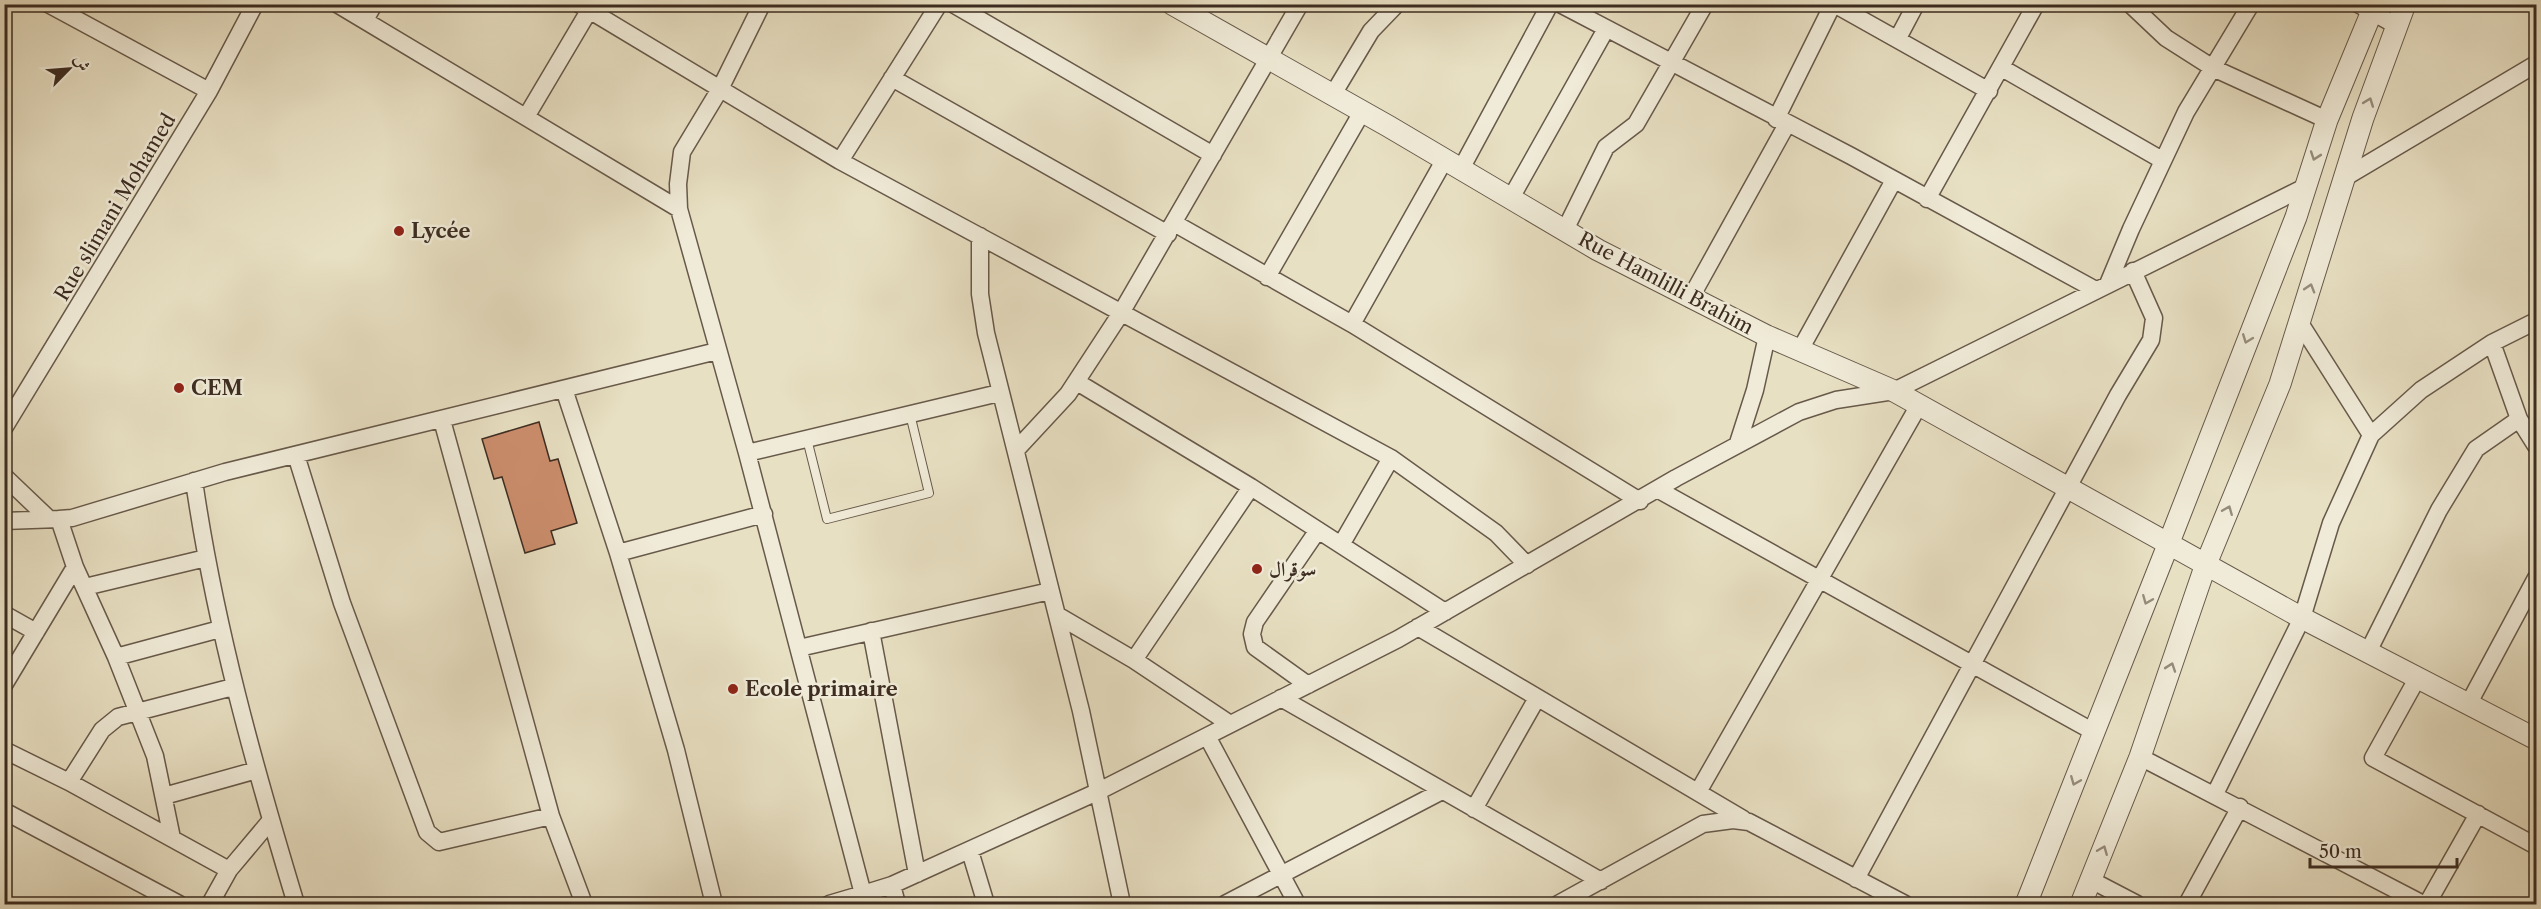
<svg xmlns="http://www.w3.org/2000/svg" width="2541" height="909" font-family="'Libre Caslon Text',Amiri,serif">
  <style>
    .building { fill: #cc8e6d; stroke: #3c2c21; stroke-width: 1.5 }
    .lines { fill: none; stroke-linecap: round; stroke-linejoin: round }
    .service-casing { stroke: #67594a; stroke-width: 10 }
    .minor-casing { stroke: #67594a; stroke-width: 19 }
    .tertiary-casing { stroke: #67594a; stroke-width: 23 }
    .service { stroke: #f0ebd8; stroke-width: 8 }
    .minor { stroke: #f0ebd8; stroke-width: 16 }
    .tertiary { stroke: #f0ebd8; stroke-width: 21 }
    .oneway { stroke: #968c7c }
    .poi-dot { fill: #8f2418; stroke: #f0ebd8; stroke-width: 2 }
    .labels { text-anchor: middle; stroke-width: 5; stroke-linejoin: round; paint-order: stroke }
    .street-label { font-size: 20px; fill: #3c2c21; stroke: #f0ebd8 }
    .poi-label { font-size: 20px; font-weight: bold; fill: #3c2c21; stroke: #f0ebd8; text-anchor: start }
  </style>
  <rect width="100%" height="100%" fill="#e8e0c3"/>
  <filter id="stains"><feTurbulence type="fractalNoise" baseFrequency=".00333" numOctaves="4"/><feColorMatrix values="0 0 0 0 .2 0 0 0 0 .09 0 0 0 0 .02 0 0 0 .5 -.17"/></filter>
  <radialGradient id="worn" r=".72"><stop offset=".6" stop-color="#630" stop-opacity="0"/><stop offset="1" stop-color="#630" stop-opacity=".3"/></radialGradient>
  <path class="building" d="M539,422L550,461L558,459L577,523L551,531L555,544L525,553L502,477L494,479L482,439Z"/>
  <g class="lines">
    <g class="service-casing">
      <path id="service" d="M807,439L827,519L929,493L910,414"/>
    </g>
    <g class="minor-casing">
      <path id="minor" d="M48,4L209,91
        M337,4L679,209
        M579,4L840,161L1391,458
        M762,4L720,89L682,152L678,184L679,209L747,453L863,894L892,885L1097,792L1398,639L1676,478L1799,412L1836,400L1894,391L2303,188
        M953,4L1213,155
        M1560,4L1851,156L2094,289
        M1834,4L1989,91
        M2130,4L2166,38L2213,68L2327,120
        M2358,4L2397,26
        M365,20L374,4
        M1898,38L1916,4
        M2002,68L2162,160
        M892,78L1168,234
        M1332,96L1371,31L1397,4
        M526,117L593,4
        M1776,119L1833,4
        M840,161L939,4
        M1461,169L1550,4
        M2344,178L2536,64
        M1511,198L1606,29
        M1927,199L2036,4
        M1174,223L1352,324L1640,501
        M1565,230L1606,147L1636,124L1705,4
        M980,236V294L986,333L1081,711L1122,904
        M1267,277L1362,112
        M2108,284L2131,229L2186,112L2251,4
        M1690,299L1787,124
        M2300,323L2371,435
        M1352,324L1445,159
        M2492,343L2519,419L2536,446
        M1800,350L1894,180
        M1077,382L1251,487
        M564,389L618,553L676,750L714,904
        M442,420L551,816L584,904
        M4,428L209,91L255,4
        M1738,443L1755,390L1767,336
        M1016,450L1068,394L1121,313L1300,4
        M747,453L999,393
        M296,455L342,603L427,832L439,842L551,816
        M4,476L48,518
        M194,481C215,626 254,765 296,904
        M1657,489L2094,732
        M59,519L72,518L225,472L717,351
        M4,521L59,519L75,567L4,685
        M1341,545L1391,458L1496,533L1527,565
        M618,553L764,514
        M75,567L116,657L155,756L172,838
        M85,587L206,558
        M4,614L36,632
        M1057,615L1134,660L1230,724
        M1418,627L1743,819
        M871,631L917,874
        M799,648L1050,591
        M2368,652L2439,510L2476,449L2519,419
        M116,657L220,629
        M1134,660L1251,487L1445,612
        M2418,677L2373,758L2536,846
        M1308,685L1255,647L1252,634L1255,622L1318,530
        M1281,698L1601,881
        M2469,703L2536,578
        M1207,736L1297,904
        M4,750L69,782L229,870
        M2140,757L2423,904
        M69,782L102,730L118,717L233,687
        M1698,792L1919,405
        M2215,794L2302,618L2331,523L2371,435L2421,390L2492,343L2536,321
        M164,796L257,770
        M1474,809L1537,698
        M4,811L179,904
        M970,851L986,904
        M1856,879L2118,395L2151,340L2154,318L2133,271
        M2091,880L2137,904
        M892,885L897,904
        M210,904L229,870L271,820
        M829,904L863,894
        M1225,904L1442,791
        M1558,904L1703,824L1733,820L1749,822L1905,904
        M2187,904L2240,807
        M2427,904L2478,814"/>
    </g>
    <g class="tertiary-casing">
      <path id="tertiary" d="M1172,4L1388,126L1598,250L1767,336L1894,391L2302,618L2536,739
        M2026,904L2168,545L2296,217L2327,120L2375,4
        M2081,904L2140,757L2206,564L2280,384L2363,118L2405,4"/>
    </g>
    <use href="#service" class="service"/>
    <use href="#minor" class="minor"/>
    <use href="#tertiary" class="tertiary"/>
  </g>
  <defs><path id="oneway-chevron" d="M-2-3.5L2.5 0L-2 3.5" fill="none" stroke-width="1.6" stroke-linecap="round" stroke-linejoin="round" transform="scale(1.5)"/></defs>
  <g class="oneway">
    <use href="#oneway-chevron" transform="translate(2369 102) rotate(-70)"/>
    <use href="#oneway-chevron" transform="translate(2315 156) rotate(109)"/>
    <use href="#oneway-chevron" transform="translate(2310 288) rotate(-73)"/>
    <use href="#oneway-chevron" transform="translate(2247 339) rotate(111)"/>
    <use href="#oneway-chevron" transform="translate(2228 510) rotate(-68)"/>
    <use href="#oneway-chevron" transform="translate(2147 600) rotate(112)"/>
    <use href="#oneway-chevron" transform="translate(2171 667) rotate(-71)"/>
    <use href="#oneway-chevron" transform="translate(2075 781) rotate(112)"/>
    <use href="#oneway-chevron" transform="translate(2103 850) rotate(-68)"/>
  </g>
  <g class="poi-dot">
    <circle cx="399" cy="231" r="6"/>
    <circle cx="179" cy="388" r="6"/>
    <circle cx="1257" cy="569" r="6"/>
    <circle cx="733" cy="689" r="6"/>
  </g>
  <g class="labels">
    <g class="street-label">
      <text transform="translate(115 207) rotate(-59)" y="7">Rue slimani Mohamed</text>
      <text transform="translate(1666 283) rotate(28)" y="7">Rue Hamlilli Brahim</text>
    </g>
    <g class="poi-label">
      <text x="411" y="238">Lycée</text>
      <text x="191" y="395">CEM</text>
      <text x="1269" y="576">سوقرال</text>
      <text x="745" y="696">Ecole primaire</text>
    </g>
  </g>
  <rect width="2541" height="909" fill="none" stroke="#e8e0c3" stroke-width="24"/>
  <rect x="6" y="6" width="2529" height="897" fill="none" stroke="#3c2c21" stroke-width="3"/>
  <rect x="12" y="12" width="2517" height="885" fill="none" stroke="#3c2c21" stroke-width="1.5"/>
  <g transform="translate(69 69) rotate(65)" stroke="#f0ebd8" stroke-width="4.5" paint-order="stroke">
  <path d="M0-4.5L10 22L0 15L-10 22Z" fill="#3c2c21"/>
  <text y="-9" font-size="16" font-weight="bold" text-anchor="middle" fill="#3c2c21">ش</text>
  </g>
  <path d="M2310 858v9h147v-9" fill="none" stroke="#3c2c21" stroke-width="3"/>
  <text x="2319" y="858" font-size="18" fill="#3c2c21" stroke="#f0ebd8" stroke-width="4.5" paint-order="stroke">50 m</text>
  <rect width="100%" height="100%" filter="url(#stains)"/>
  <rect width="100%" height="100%" fill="url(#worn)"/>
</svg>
